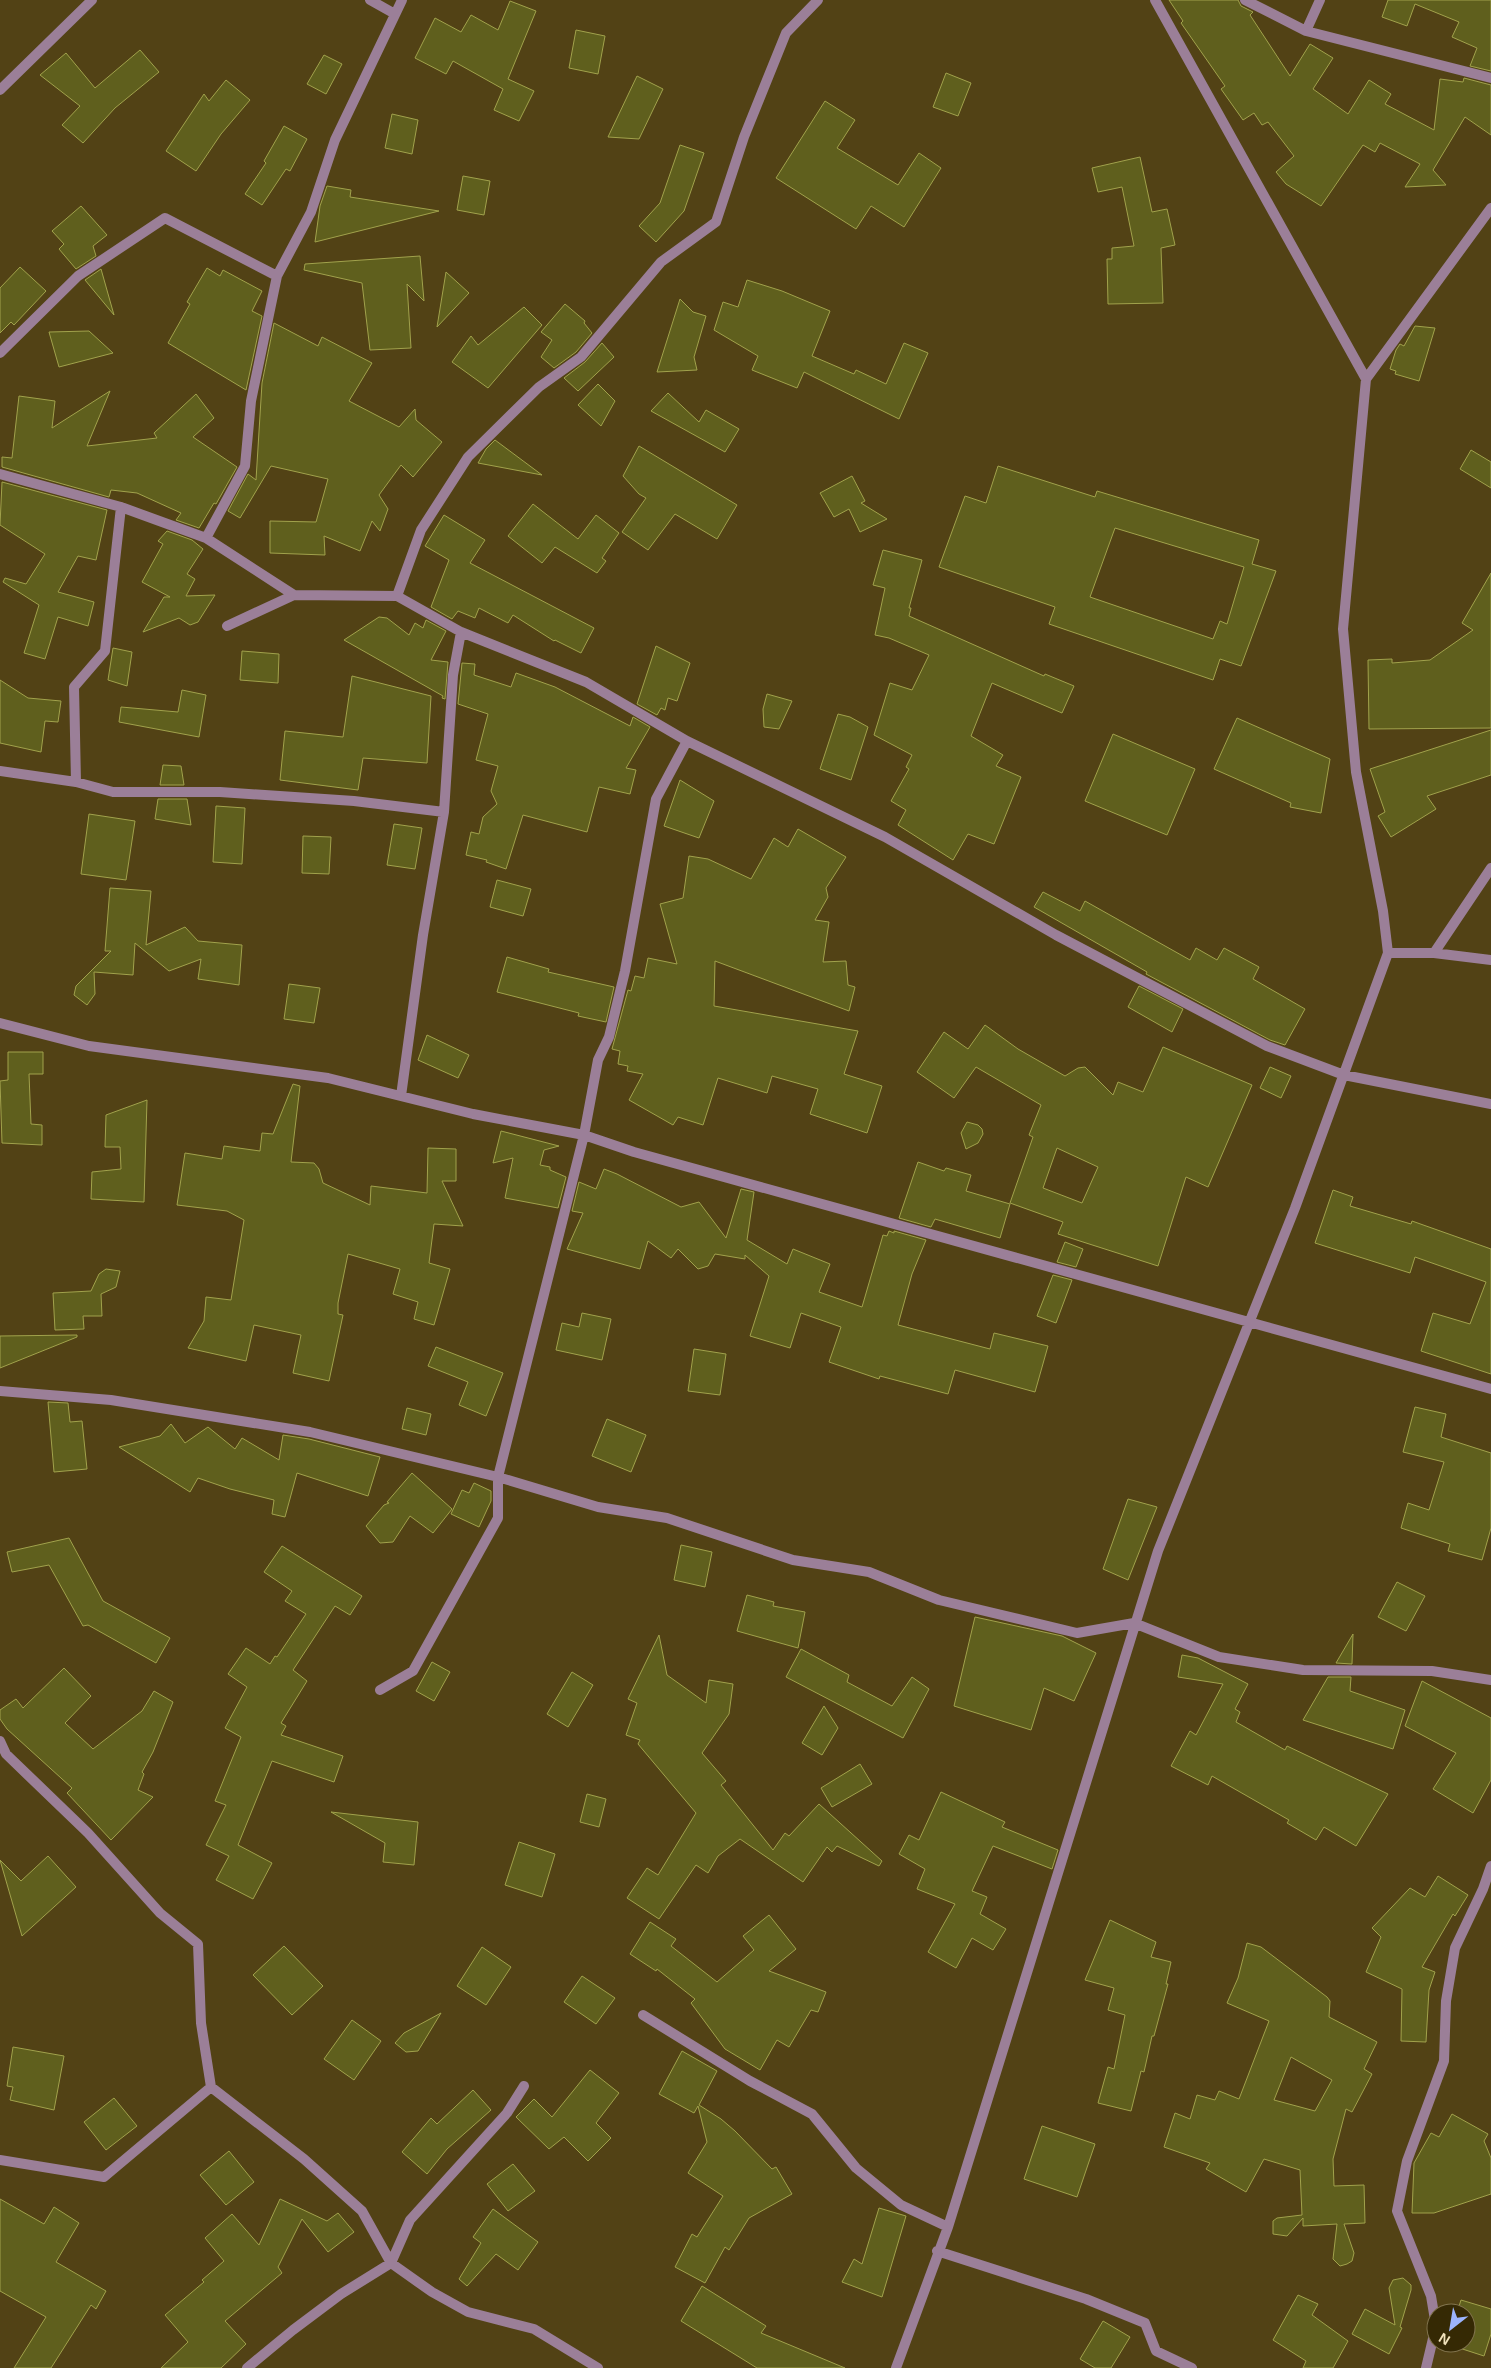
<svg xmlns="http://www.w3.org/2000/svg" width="1491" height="2368" font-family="Helvetica,sans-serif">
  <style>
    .building { fill: #5f5f1d; stroke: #a1a24c; fill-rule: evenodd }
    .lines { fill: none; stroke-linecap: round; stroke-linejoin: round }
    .street { stroke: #9b7f98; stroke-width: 10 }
  </style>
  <rect width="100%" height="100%" fill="#524215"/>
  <path class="building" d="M1169,0H1238L1241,6L1253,12L1250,15L1290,76L1310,44L1333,58L1313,89L1348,114L1369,80L1391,94L1385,104L1434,130L1440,79L1463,82L1464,78L1491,85V135L1465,117L1433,170L1446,185L1405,187L1420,164L1380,143L1375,152L1363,145L1321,206L1286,184L1276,172L1294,156L1268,122L1262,125L1254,113L1243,120L1221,89L1225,86L1181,23L1183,21Z
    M1388,0H1491V71L1470,66L1477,48L1452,37L1459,22L1415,4L1407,26L1382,17Z
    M510,1L536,11L508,79L534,91L519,121L494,110L503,89L453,61L446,74L415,58L435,18L461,32L471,15L498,30Z
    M576,30L605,36L598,74L569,68Z
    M140,50L159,72L115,108L83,143L62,125L80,106L40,75L66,53L95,88Z
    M324,55L342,64L326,94L307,84Z
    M946,73L971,83L958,116L933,107Z
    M637,76L663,89L639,139L608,137Z
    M226,80L250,100L221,134L196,171L166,151L204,94L209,101Z
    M825,101L855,120L837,148L898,185L919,153L941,168L904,227L871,206L856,229L776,178Z
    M392,114L418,120L412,154L385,148Z
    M284,126L307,139L290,171L286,169L262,205L245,194L266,163L264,161Z
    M680,145L704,153L684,211L656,242L639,226L660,203Z
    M1140,157L1152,212L1167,209L1175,245L1161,248L1163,303L1108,304L1107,259H1112V248L1134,246L1122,187L1098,192L1092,168Z
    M463,176L490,181L484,215L457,210Z
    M327,186L351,190L350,197L439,211L315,242L320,206Z
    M81,206L107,235L93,246L96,256L76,269L59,249L64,244L52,231Z
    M420,256L424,301L407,284L411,348L370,350L362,283L304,270L305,264Z
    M20,267L46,291L14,325L11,322L0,333V288Z
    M207,268L220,276L223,270L262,291L252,311L262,316L246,390L168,343L190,304L187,302Z
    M101,269L114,315L85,280Z
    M446,272L469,293L437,327Z
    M747,280L782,291L830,311L812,356L854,374L856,370L886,384L904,343L928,353L899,419L804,372L797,388L752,370L758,356L714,330L723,302L738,307Z
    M680,299L693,312L706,316L694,357L697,370L657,372Z
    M565,304L585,321L584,323L592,333L576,352L554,368L541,357L552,340L541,332Z
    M524,307L542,325L488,388L452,362L471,336L478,345Z
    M274,323L318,346L322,337L372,363L349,401L399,427L415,409L416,420L442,442L413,477L401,465L379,495L388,509L380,531L372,521L360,551L324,536L325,555L270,553V521L316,522L328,479L271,466L240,518L228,511L248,474L256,480L262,383Z
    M1415,326L1435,328L1419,381L1395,374L1396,371L1390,369L1396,350L1400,344L1404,346Z
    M89,331L113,353L59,367L49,332Z
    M602,343L614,357L578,391L564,378L585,362Z
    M598,384L615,401L601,426L578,405Z
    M110,391L87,446L157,438L154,433L196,394L214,418L193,437L237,467L216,504L214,503L199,528L176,520L181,513L137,493L111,490L109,497L2,467V457L12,458L19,396L55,401L52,428Z
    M668,393L699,422L706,410L739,429L725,452L651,411Z
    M495,440L542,475L478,463L486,449Z
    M639,446L737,505L717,539L675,514L648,550L622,532L646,498L639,494L623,476Z
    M1471,450L1491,462V488L1460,469Z
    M998,466L1095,497L1097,491L1259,540L1252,564L1276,571L1241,666L1220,659L1213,680L1049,624L1055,607L939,567L965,496L986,503ZM1115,528L1244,567L1227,624L1220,621L1213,639L1090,597Z
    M852,476L865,501L861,503L887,519L860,532L849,509L834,517L820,493Z
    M2,482L107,510L96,560L78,556L58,592L94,602L88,626L58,617L45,659L24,653L39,605L3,582L5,578L26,584L45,554L0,525Z
    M533,504L578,539L596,515L619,533L602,558L606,561L597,573L555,547L542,563L508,536Z
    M444,515L485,540L470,563L594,628L581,653L555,640L554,641L513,615L508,623L479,608L475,618L458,611L452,619L431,607L449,560L425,546Z
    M167,531L192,540L203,549L187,574L195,579L186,596L215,595L198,622L190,625L179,618L143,632L164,597H170L142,582L163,544L158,541Z
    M883,550L922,560L909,608H911L909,616L1044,676L1045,674L1074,686L1062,713L992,683L971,736L1003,755L996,766L1021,777L994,844L968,834L953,860L898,825L906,810L891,801L909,769L906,767L912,755L874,735L890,683L912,690L929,655L889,638L875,635L885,588L873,585Z
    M1491,573V728L1369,729L1368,660L1392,659V663L1430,660L1473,630L1462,623Z
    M379,617L387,618L409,635L415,623L423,628L426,620L446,631L431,660L448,662L445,699L442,698L443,696L344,640Z
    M656,646L690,663L677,701L668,698L665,710L661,708L657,715L637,704Z
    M113,648L132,652L127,686L108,680Z
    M242,651L279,654L278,683L240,680Z
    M462,663L475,664L474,675L511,687L516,673L555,687L630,726L633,717L650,727L626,768L636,770L630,794L599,787L587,832L523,815L506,869L486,862L487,860L466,855L471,832L479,834L483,817L497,804L491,791L498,766L476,760L488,714L458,704Z
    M352,676L431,696L427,763L363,758L358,790L280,780L285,731L343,737Z
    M0,680L28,698L61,701L58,722L45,721L41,752L0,743Z
    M182,690L206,695L199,737L119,722L121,707L178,712Z
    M767,694L792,701L779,729L764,727L763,709Z
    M838,714L850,717L868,727L851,780L820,769Z
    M1237,718L1330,759L1321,813L1290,807L1291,803L1214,769Z
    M1491,730V775L1427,796L1436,809L1391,837L1378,816L1385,812L1370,769Z
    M1113,734L1195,769L1167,835L1085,801Z
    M163,765L181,766L184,785H160Z
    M680,780L714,801L699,838L664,826Z
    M158,799H187L191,825L155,819Z
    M216,806L245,808L242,864L213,862Z
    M89,814L135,821L126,880L81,874Z
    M394,824L422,828L415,869L387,865Z
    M798,829L846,857L826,888L828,897L815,920L829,922L823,962L846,961L848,985L855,987L849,1011L715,961L714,1006L858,1031L844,1074L882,1086L867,1133L810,1114L818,1089L772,1076L767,1093L718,1078L703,1125L678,1117L673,1125L629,1100L643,1074L627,1071L628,1066L618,1064L620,1051L612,1049L628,990L631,991L635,976L644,978L648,958L677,964L660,904L683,898L689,856L708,859L751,879L774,838L788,847Z
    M303,836L331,837L329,874L302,873Z
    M497,880L531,889L523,916L490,907Z
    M110,888L151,891L146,945L185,927L198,941L242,945L239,985L198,979L201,959L169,971L135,943L133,975L94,972L95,994L87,1005L74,995L76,986L111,951H105Z
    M1043,892L1080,911L1085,901L1190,960L1196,948L1217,960L1224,948L1259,967L1253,979L1305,1009L1285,1045L1270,1040L1146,974L1147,972L1034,907Z
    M507,957L549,969L548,972L614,987L606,1022L578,1016L579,1013L497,992Z
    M289,984L320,988L314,1023L284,1019Z
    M1139,986L1183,1009L1172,1032L1128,1007Z
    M985,1025L1018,1049L1065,1076L1078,1068L1085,1067L1113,1095L1118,1082L1143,1092L1163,1047L1252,1085L1208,1187L1186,1177L1158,1266L1058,1234L1063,1222L1010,1203L1033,1137L1029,1135L1041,1105L976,1067L954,1098L917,1072L944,1032L968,1049ZM1057,1148L1098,1167L1082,1203L1043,1188Z
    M427,1035L469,1055L458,1078L418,1060Z
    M8,1052H43V1074H29L31,1124L42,1125V1145L2,1143L0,1081L8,1080Z
    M1270,1067L1291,1076L1281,1098L1260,1088Z
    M293,1084L300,1086L291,1162L314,1163L319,1169L323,1183L370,1205L371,1186L427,1193L428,1148L456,1149V1181H442L463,1226L434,1224L429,1263L450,1269L434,1325L414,1319L418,1302L393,1294L400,1269L348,1254L338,1303V1314L343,1315L329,1381L293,1373L301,1335L254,1325L246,1361L188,1348L204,1321L206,1297L231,1300L244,1220L227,1211L177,1205L185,1153L222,1159L224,1146L260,1151L262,1133L273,1134Z
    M147,1100L144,1202L91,1199L92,1172L121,1169L120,1147H105L106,1115Z
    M967,1122L978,1125L982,1129L983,1134L978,1143L966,1149L961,1133Z
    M501,1131L559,1146L544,1150L540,1165L550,1167V1170L566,1177L558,1208L505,1198L513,1158L493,1163Z
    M918,1162L944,1171L946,1168L971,1175L966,1191L1010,1204L1000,1238L935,1219L931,1227L899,1218Z
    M604,1169L617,1174L681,1207L699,1202L726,1238L741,1189L754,1192L747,1240L787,1264L793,1249L830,1264L819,1292L862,1307L883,1235L887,1236L889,1231L894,1233V1231L926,1240L912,1274L898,1325L990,1349L994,1333L1048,1346L1035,1392L955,1370L948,1394L880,1376L879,1379L829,1362L841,1327L801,1313L790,1348L750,1336L769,1276L745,1255V1259L715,1254L708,1266L698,1269L678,1249L671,1258L648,1241L640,1269L567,1249L583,1213L572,1211L579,1182L596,1189Z
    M1333,1190L1353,1197L1350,1206L1411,1224L1412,1221L1491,1249V1374L1421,1351L1433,1313L1470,1324L1486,1282L1415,1257L1410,1273L1315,1243Z
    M1065,1242L1083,1249L1076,1267L1057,1262Z
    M106,1269L120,1271L116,1287L101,1294L102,1316H83L84,1329L55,1330L53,1293L91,1291L99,1274Z
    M1053,1275L1072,1280L1056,1323L1037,1316Z
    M582,1313L611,1319L602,1360L556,1350L562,1323L579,1327Z
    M77,1335V1337L0,1368V1336Z
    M436,1347L503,1373L486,1416L459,1405L468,1382L428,1366Z
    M694,1349L726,1354L720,1395L688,1391Z
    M48,1402L68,1403L70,1422L82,1421L87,1469L54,1472Z
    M1415,1407L1446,1414L1441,1437L1491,1453V1528L1482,1560L1448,1551L1450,1544L1401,1528L1408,1503L1429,1510L1444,1462L1403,1452Z
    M407,1408L431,1414L426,1435L402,1429Z
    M607,1419L646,1435L631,1472L592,1456Z
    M171,1424L185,1443L208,1427L235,1449L242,1438L279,1460L283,1435L309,1439L380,1457L368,1496L297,1473L285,1517L272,1514L274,1500L230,1489L198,1478L190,1492L119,1447L160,1436Z
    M412,1473L452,1509L433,1533L410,1516L393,1542L380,1543L366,1526L384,1505L389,1503L387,1502Z
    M474,1483L491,1491V1501L479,1527L451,1514L462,1490L469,1493Z
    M1128,1499L1157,1507L1128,1580L1103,1569Z
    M69,1538L103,1601L170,1638L156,1663L88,1625L83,1626L49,1565L12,1572L7,1552Z
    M681,1545L712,1552L705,1587L674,1580Z
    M282,1546L362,1596L350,1615L335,1606L293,1670L307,1681L281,1723L286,1726L281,1735L343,1756L334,1782L272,1761L238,1845L272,1863L253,1899L216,1880L229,1856L206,1845L226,1805L215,1801L241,1737L225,1728L247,1687L228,1674L246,1648L270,1664L275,1656L277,1657L306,1614L285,1601L292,1591L264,1572Z
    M1397,1582L1425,1596L1406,1631L1378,1617Z
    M747,1595L774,1602L773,1606L805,1612L798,1648L737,1631Z
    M975,1617L1062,1636L1096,1653L1074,1701L1044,1688L1031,1730L954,1706Z
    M1353,1634L1352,1664L1336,1663Z
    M659,1635L667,1675L706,1703L709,1680L733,1684L729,1714L702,1753L726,1781L721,1785L773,1850L785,1833L789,1836L819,1804L882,1861L879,1866L837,1846L832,1852L827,1847L803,1882L740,1839L718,1856L708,1873L696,1865L659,1919L627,1898L647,1868L658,1875L696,1813L638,1744L640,1740L626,1735L637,1703L628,1699Z
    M801,1649L849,1675L847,1682L892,1706L912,1677L929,1689L903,1738L786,1677Z
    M1182,1655L1198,1658L1248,1684L1235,1709L1240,1712L1236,1722L1285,1750L1287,1746L1388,1794L1356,1846L1324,1827L1316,1840L1287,1823L1289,1820L1212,1776L1208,1785L1171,1766L1190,1731L1196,1735L1223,1684L1178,1677Z
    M432,1662L450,1672L434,1701L416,1691Z
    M64,1668L91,1696L65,1723L93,1749L142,1711L154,1691L173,1702L153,1752L142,1772L144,1774L138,1790L153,1797L111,1840L67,1793L72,1788L7,1729L0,1719V1710L16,1699L23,1708Z
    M572,1672L593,1685L568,1727L547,1714Z
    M1328,1677H1351L1350,1691L1405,1710L1393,1749L1303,1720Z
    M1422,1681L1491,1718V1780L1473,1813L1433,1789L1456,1753L1405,1726Z
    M824,1706L838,1728L822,1755L802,1743Z
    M860,1764L872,1784L832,1807L821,1788Z
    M941,1792L1005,1822L1002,1827L1058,1850L1052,1869L993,1846L972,1891L987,1897L980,1914L1006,1929L993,1950L972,1938L956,1968L928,1952L955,1904L917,1889L925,1869L899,1854L909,1835L919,1840Z
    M587,1794L606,1799L599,1827L580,1822Z
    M331,1812L418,1822L414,1865L383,1862L385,1843Z
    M519,1842L555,1854L542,1897L505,1885Z
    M48,1856L76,1887L22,1936L0,1860L21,1881Z
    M1438,1876L1468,1895L1455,1916L1453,1914L1422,1967L1435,1972L1429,1990L1426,2042L1401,2041L1402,1989L1366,1972L1381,1937L1372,1928L1410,1888L1425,1897Z
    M769,1915L796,1949L769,1971L826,1992L818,2012L811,2010L789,2047L777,2040L760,2070L725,2049L691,2003L695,1999L657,1969L656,1971L630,1954L650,1922L676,1939L671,1946L717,1982L754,1950L743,1936Z
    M1110,1920L1156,1942L1151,1957L1171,1962L1166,1984H1168L1154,2036H1152L1144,2072L1141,2071L1131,2111L1098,2103L1108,2067L1114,2069L1125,2015L1108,2010L1114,1988L1085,1980Z
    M1247,1943L1261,1947L1327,1997L1330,2001L1329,2017L1377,2042L1364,2069L1372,2074L1352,2112L1346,2109L1333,2159L1334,2186L1364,2185L1365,2223L1344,2224L1354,2253L1352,2261L1347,2264L1340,2266L1333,2259L1337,2224L1303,2226V2218L1287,2236L1273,2234V2221L1277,2218L1302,2215L1300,2170L1264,2159L1246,2192L1206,2169L1210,2163L1164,2147L1175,2113L1190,2119L1197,2095L1215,2100L1219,2091L1239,2099L1269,2021L1227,2003L1238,1978ZM1291,2057L1332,2080L1315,2111L1274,2100Z
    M284,1946L323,1986L292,2015L253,1975Z
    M482,1947L511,1967L486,2005L457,1986Z
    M582,1976L615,1998L596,2024L564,2002Z
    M441,2013L418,2051L406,2052L395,2043L404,2033Z
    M352,2020L381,2041L354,2080L324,2059Z
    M13,2047L64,2056L54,2110L10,2100L13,2087L7,2086Z
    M682,2051L717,2071L699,2105L721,2119L735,2131L772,2169L776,2167L792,2194L749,2218L729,2250L725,2247L705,2283L675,2267L692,2234L697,2237L723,2196L688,2173L707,2142L698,2106L694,2113L659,2094Z
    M590,2070L619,2093L596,2123L611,2138L588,2161L564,2137L549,2149L516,2117L534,2099L552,2117Z
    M473,2090L491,2110L447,2149L427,2174L402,2152L431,2118L437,2124Z
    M114,2098L137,2126L106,2150L84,2122Z
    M1452,2114L1488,2134L1484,2141L1491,2158V2194L1434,2213H1412L1414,2163L1431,2133L1439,2137Z
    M1042,2126L1095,2144L1077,2197L1024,2179Z
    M229,2151L254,2182L226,2205L200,2175Z
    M513,2164L535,2191L508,2211L487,2184Z
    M0,2199L44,2224L54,2207L79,2223L56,2262L106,2291L96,2309L91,2305L51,2368H14L46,2317L0,2291Z
    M280,2199L327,2221L338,2213L354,2232L328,2252L302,2219L278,2267L282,2273L225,2321L246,2344L221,2368H161L188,2342L165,2315L204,2282L202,2280L224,2261L205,2238L232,2214L259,2245Z
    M879,2208L906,2216L882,2297L842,2282L854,2259L862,2264Z
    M493,2209L538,2242L518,2270L496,2254L467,2286L459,2279L481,2243L473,2237Z
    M1403,2278L1411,2285V2290L1400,2327L1402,2328L1389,2354L1352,2334L1365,2309L1395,2325L1389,2288L1393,2280Z
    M702,2286L766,2326L761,2333L845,2368H757L681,2321Z
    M1298,2295L1318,2304L1312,2315L1348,2341L1333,2368H1303L1306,2361L1273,2340Z
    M1461,2300L1491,2309V2334L1484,2356L1447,2344L1466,2343V2313H1457Z
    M1103,2321L1130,2337L1111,2368H1095L1080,2359Z"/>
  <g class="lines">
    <path class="street" d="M370,0L395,14
      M1245,0L1306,31L1491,78
      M1306,31L1320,0
      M0,90L92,0
      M0,353L78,276L165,218L277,276
      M1366,379L1491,208
      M0,474L121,507L206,538L294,595
      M206,538L245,466L251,401L277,276L311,212L335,140L402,0
      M397,596L421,530L468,457L539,387L581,357L661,262L716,222L744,137L786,33L818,0
      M227,626L294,595L397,596L461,632L586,682L687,741L885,837L1056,935L1267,1046L1344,1075L1491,1104
      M0,771L76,782L113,792H220L354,801L444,812
      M76,782L74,687L105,651L121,507
      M1388,953H1434L1491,960
      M1434,953L1491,868
      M0,1023L89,1046L328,1078L473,1114L584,1135L634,1152L1491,1389
      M401,1096L423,935L444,812L453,675L461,632
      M0,1391L111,1400L310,1432L498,1477L598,1507L667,1518L793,1560L869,1572L939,1600L1077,1633L1134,1623L1219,1657L1303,1670L1432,1671L1491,1680
      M380,1690L413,1671L498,1518V1477L584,1135L598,1060L609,1037L625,971L656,799L687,741
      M0,1741L6,1754L88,1833L160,1913L198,1944L201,2023L211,2087L104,2177L0,2160
      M643,2015L750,2081L812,2114L856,2168L901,2205L948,2227
      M211,2087L304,2159L362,2211L391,2263L432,2292L468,2312L534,2329L598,2368
      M937,2251L1086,2299L1145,2323L1156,2351L1192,2368
      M247,2368L293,2330L341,2294L391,2263L410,2220L507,2113L524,2086
      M896,2368L948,2227L1158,1551L1295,1208L1388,953L1383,911L1356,772L1343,629L1366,379L1155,0
      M1426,2368L1436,2326L1431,2296L1397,2211L1407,2161L1444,2061L1446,2001L1455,1948L1483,1889L1491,1866"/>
  </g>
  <g transform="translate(1451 2328) rotate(211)"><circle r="24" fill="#352904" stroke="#80734d"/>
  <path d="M0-4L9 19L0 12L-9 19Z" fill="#9cb4fd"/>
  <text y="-8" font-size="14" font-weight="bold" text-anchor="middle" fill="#f1e2bb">N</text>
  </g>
</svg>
